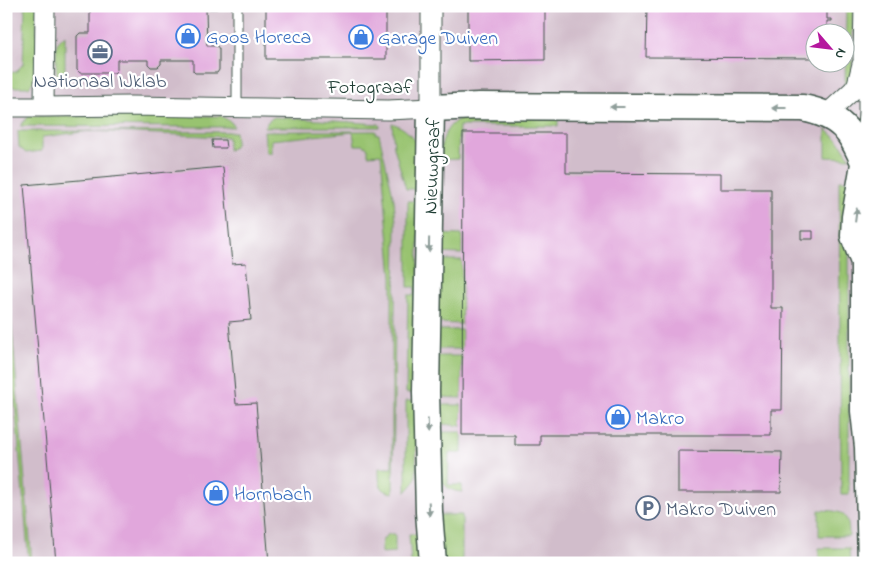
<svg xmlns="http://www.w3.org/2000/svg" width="878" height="569" font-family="'Indie Flower',sans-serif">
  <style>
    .industrial { fill: #d1bdcb; fill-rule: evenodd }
    .green { fill: #98c370; stroke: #5c8052 }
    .building { fill: #e1a7dc }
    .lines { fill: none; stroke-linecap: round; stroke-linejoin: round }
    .lane-casing { stroke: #3f5549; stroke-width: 11 }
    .street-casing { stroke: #3f5549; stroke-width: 21 }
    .secondary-casing { stroke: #3f5549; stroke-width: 29 }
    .lane { stroke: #fff; stroke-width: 9 }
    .street { stroke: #fff; stroke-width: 19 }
    .secondary { stroke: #fff; stroke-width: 26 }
    .oneway { fill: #8f9e9a }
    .labels { text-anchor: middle; stroke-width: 4.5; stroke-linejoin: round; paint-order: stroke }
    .shop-label { font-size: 20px; fill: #366cbe; stroke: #fff; text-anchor: start }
    .service-label { font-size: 20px; fill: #4e5e75; stroke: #fff }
    .street-label { font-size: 20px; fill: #1f3d34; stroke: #fff }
  </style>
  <rect width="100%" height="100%" fill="#fff"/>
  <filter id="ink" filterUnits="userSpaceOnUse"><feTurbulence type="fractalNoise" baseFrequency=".02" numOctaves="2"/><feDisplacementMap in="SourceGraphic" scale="10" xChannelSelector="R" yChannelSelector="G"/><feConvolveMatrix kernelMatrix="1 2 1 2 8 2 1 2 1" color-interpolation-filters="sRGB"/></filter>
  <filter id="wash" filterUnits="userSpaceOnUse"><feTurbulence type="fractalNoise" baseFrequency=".0096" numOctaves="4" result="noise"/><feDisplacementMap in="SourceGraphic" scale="20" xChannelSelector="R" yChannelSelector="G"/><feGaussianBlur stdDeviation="1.12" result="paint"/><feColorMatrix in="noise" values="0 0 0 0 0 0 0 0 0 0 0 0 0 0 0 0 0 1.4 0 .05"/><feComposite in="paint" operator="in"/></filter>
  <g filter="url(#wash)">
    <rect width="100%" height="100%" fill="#f2dfc0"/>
    <path class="industrial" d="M6,6H872V563H6ZM816,32H846V62H816Z"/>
    <path class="green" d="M25,6H37L36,73L34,80L29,87H6V73L16,72L23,64Z
      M846,6H853L852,71L845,89Z
      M65,35V87C53,77 56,57 57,43Z
      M29,116H221L231,122L234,127L20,126Z
      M275,117L379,124L380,127H264L270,119Z
      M558,117V126H459L458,159L439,160C442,142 443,127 461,118Z
      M392,123C406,128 414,137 420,150L416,477L414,483L406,492V401H413V393H406L408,295H415V287H408V201H414V189H406L394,147Z
      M826,129L839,141L850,158L826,157Z
      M18,131L235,132L236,142L234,147L228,150V137L90,131L42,137V151L26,153L19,147Z
      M264,131H376V134H379L394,200L396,222L393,493C378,491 379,481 379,468H392V277L381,154L368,155V148L363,145H355L353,132L271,140V153H268L266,151Z
      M839,180L854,181L849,217V494H841Z
      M437,234L462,235V254L437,253Z
      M6,259L32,563H29L6,302Z
      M437,260H462V324L436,323Z
      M436,330H462V349H436Z
      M436,356H462V398L436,397Z
      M440,405H462V426L442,424L443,410Z
      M442,432H462V453H449L448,485H462V492C453,491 446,489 442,480Z
      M819,510C841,511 849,511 849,536H819Z
      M434,515H462V563H438Z
      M389,534H395V552L381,553C381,545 381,538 389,534Z
      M409,534H419L428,563H411Z
      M819,548H849L850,563H819Z"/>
    <g id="blocks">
      <path class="building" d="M90,6H219L217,9H206L207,46H217L219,49V70L217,73H195L193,71V60H161V64L158,67H151L148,64V60H117V70L114,73H80L77,70V36L80,33H90Z
        M266,6H386V59H266Z
        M468,6H545V60L468,61Z
        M647,6H827V19H832V21H827V32H816V58L646,57Z
        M463,133H566V173L720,174V189H771V308H783L782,410H771V435H540V445H515V435H462Z
        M212,140H225L226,148H213Z
        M223,167L232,264L246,263L251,320L229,322L236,404L256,403L269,563H56L24,185Z
        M801,231H813V239H801Z
        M678,451L782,452L781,492H678Z"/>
    </g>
  </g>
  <g filter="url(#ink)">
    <use href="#blocks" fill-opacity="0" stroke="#3f5549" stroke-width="1"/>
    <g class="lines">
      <g class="lane-casing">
        <path id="lane" d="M237,6V107"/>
      </g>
      <g class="street-casing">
        <path id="street" d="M864,6L863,58L868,86V112L865,162
          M6,107H44L45,6
          M44,107L130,106L388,110L431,108V6
          M827,114L853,90L857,84L862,64"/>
      </g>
      <g class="secondary-casing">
        <path id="secondary" d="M864,164L855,217L854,236L864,262V411L868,447L871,563
          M433,563L429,512L426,392L431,108L479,106L803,108C852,118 852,140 872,178"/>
      </g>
      <use href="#lane" class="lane"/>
      <use href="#street" class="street"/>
      <use href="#secondary" class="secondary"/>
    </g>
    <defs><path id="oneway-solid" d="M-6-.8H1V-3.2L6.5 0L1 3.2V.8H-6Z" transform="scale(1.25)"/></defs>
    <g class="oneway">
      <use href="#oneway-solid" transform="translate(617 107) rotate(-180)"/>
      <use href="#oneway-solid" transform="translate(779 108) rotate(-180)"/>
      <use href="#oneway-solid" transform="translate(856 215) rotate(-83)"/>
      <use href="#oneway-solid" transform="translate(429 245) rotate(91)"/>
      <use href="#oneway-solid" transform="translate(428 426) rotate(88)"/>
      <use href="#oneway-solid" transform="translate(429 509) rotate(88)"/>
    </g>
  </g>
  <defs>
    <g id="shop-ring" transform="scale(1.25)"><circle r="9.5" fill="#fff" stroke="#3f7fe0" stroke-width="1.5"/><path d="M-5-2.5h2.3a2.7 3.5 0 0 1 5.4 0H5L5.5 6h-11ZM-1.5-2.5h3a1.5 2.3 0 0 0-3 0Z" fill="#3f7fe0"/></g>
    <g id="office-ring" transform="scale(1.25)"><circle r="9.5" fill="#fff" stroke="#5c6f8a" stroke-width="1.5"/><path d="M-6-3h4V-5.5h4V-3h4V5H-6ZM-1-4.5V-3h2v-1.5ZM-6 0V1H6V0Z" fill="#5c6f8a"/></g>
    <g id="parking-ring" transform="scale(1.25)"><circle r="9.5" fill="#fff" stroke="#5c6f8a" stroke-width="1.5"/><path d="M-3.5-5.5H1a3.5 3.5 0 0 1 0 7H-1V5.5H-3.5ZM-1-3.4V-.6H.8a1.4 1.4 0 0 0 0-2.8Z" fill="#5c6f8a"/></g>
  </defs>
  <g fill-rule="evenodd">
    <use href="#shop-ring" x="188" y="36"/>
    <use href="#shop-ring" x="361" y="37"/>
    <use href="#office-ring" x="100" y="52"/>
    <use href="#shop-ring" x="618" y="417"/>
    <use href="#shop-ring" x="216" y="493"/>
    <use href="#parking-ring" x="648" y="508"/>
  </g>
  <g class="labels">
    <g class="shop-label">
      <text x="206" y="43">Goos Horeca</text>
      <text x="378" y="44">Garage Duiven</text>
      <text x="636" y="424">Makro</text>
      <text x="234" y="500">Hornbach</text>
    </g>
    <g class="service-label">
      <text x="100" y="87">Nationaal IJklab</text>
      <text x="666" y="515" text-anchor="start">Makro Duiven</text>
    </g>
    <g class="street-label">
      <text x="370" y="93">Fotograaf</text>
      <text transform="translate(431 166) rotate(-88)" y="7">Nieuwgraaf</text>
    </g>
  </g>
  <rect width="878" height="569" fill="none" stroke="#fff" stroke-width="25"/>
  <g transform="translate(830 48) rotate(118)"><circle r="24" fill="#ffffff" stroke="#a5b1ae"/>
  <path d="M0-4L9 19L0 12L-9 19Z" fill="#b5179e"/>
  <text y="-8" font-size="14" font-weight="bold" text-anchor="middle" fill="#1f3d34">N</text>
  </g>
</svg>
